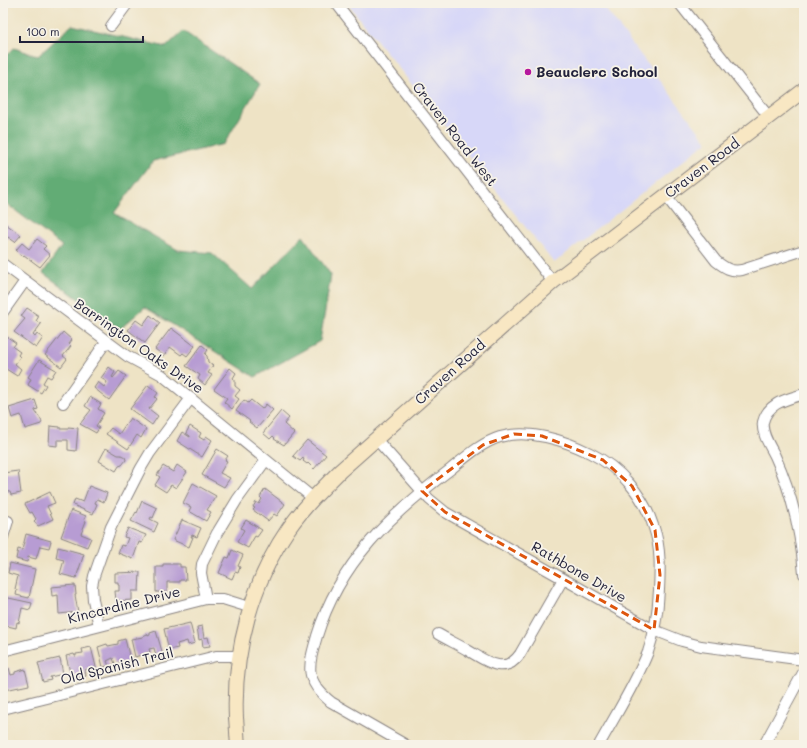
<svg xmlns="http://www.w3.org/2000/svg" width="807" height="748" font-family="Mali,sans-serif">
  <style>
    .built { fill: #d7d7f8 }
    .forest { fill: #62ac75; stroke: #426758 }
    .building { fill: #b79cd3 }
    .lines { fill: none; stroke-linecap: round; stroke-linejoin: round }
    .street-casing { stroke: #888280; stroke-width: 12 }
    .secondary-casing { stroke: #888280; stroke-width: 16 }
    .street { stroke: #fff; stroke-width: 10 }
    .secondary { stroke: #f8e7c3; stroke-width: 14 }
    .marked { fill: none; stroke: #de560e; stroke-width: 3; stroke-dasharray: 8 5; stroke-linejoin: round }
    .poi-dot { fill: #b5179e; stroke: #f7f3e8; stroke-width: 1.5 }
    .labels { text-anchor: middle; stroke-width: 3.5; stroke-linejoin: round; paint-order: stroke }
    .poi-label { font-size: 14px; font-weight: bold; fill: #22223b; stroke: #f7f3e8; text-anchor: start }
    .street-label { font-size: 14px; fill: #22223b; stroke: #f7f3e8 }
  </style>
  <rect width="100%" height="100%" fill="#f7f3e8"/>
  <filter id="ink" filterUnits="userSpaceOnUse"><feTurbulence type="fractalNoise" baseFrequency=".025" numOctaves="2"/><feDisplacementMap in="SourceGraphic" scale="8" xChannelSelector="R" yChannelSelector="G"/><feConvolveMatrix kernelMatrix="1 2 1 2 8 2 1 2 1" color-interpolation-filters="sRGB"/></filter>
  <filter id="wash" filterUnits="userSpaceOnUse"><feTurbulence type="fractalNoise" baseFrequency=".012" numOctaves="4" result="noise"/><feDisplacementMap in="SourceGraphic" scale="16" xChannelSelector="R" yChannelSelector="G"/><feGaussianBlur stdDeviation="0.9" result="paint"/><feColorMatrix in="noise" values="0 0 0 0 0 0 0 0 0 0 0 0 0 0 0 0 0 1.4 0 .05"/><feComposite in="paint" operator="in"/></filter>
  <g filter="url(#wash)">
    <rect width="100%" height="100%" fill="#eee3c5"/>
    <path class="built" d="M347,3H601L707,142L554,263Z"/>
    <path class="forest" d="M72,25L166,47L183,31L260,84L224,144L153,161L114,213L178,250L212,253L252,289L303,236L331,275L320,341L255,377L145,307L120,329L43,273L62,246L3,201V59L14,48L38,56Z"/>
    <g id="blocks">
      <path class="building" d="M3,222L21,235L15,242L8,237L6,240L3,238Z
        M37,239L46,246L43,249L50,255L40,267L24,255L23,256L16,250L22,243L29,249Z
        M27,308L39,316L36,321L41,324L33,335L35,337L37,334L43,338L36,348L14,332L25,319L21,316Z
        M150,315L160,323L145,343L128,330L136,320L143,325Z
        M171,328L195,346L187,356L183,353L181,355L170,347L164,356L155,349Z
        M63,332L72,340L69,344L71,346L63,356L67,359L61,367L45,355Z
        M6,336L16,343L13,347L20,352L18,355L20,357L15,364L21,369L17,376L3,367V349L4,347L3,346V341Z
        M202,345L208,350L205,354L207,356L208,362L213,366L208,373L212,375L205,385L198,379L200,375L186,366Z
        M39,360L56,370L51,378L47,376L43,383L46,385L41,393L28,385L31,379L28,377Z
        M109,367L115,372L112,377L113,378L119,371L126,376L109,400L94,388L98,382L104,387L107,382L101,378Z
        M230,368L236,373L233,378L235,380V386L240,390L235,396L239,399L232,409L224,402L227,398L214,389Z
        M148,385L158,393L155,397L157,399L149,409L158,416L152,425L130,409Z
        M90,397L101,404L98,409L104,413L96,426L99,428L96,433L80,424L91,410L85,406Z
        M35,400L38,409L35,410V411L40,418L42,422L41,424L25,429L21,415L12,418L9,408Z
        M244,400L248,403L251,400L262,409L266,404L273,410L257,428L249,422L250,421L236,411Z
        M281,411L289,418L284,424L294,433L284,445L274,439L275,438L273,436L270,439L263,433Z
        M130,418L146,429L141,438L137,435L128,449L106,434L111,428L119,434Z
        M50,426L60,427V429H68V427L78,428L76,451L68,450V440H57V446L49,445Z
        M190,426L201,433L199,437L204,440L206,436L212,440L202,457L177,441L182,432L190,437V436L186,433Z
        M307,440L326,455L314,469L308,463L307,464L303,461L304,460L303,458L300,461L293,456Z
        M106,448L118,455H121L125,457L126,460L122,465L119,466L116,471L99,461Z
        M217,449L228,456L225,460L227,461L220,473L230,478L224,487L202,475Z
        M177,465L187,472L176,488L171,485L166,492L155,485L160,477L157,475L163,466L173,472Z
        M18,471L21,493L11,495L10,492L3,491V473Z
        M193,483L216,496L207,510L211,512L206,521L189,511L191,507L183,503Z
        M89,486L107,493L104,502L97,499L95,503L97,504L93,514L73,505L75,499L83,502Z
        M265,489L285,504L277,516L274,514L268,521L253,510L255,508L253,507L256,502L259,504L262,499L260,497Z
        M50,492L55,503L47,506L53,519L38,526L34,521L36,519L32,512L30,513L25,504Z
        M142,501L157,508L153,518L151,517L150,519L158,523L154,532L131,521L136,512L137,513Z
        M71,510L86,516L84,520L86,521L81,534L91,538L87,547L61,537Z
        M182,520L201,528L197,537L192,535L191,537H193L189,547L173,540Z
        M246,520L262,530L257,537L255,536L248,548L237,542L244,530L241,528Z
        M128,528L146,535L142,543L139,542L133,559L118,553L121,545L125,546L128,538L124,537Z
        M26,534L51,541L49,548L40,546L36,559L28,557L27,562L16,559L18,549L22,550Z
        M58,547L84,554L76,578L60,574L64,560L56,558Z
        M232,550L243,555L238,566L240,567L238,573L235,572L232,579L219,573L226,557L229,558Z
        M10,563L35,569L29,598L16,595L17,590L15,589L18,576L8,573Z
        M163,564H180V567H185L186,580H180V582H167V592H156V567H163Z
        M140,572L139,591H132V600L116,601L115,591H119V585H118V582H115V573Z
        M75,585L76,595H75L78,612L59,614L58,595L52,596L51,587Z
        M4,597L32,603L30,610L22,608L19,623L17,622L16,628L3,625V615L5,605H3Z
        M190,623L195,643L188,645L187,641L177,644L178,648L169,650L164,629Z
        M202,626L204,638L208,637L210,646L203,647L202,639L199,640L197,627Z
        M156,631L164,658L157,660L154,648L149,649L150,652L135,657L131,639L143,637V636L147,634L148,636L150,635V633Z
        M125,639L132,667L124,669L123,662L115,664L113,658L107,661L109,666L103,667L98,647L107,644L108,646L118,644V641Z
        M91,647L97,671L89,673L88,669L85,670L86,676L72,680L66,656L74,654L75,656H76V654L83,653L82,649Z
        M60,658L63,674L50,677L51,680L43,682L38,663Z
        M9,668L11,675L15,674V672L25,669L29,685L5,690L3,681V669Z"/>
    </g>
  </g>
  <g filter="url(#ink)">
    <use href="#blocks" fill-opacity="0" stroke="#888280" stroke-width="1"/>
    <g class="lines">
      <g class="street-casing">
        <path id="street" d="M336,3L553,282
          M679,3L769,117
          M111,26L128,3
          M665,195L716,261C725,268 731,272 742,270L804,250
          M3,264L127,356L162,375L313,498
          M3,312L25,281
          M804,394C788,399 768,402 763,422C761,433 770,446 775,456C792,493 801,534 804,574
          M63,403L106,342
          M376,439L429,499L445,512L654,630L682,641L701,646L804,660
          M3,537L8,521
          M206,599L201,573L202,564L217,533L237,500L266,460
          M99,626L93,600L92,586L94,576L111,527L141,468L150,453L191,398
          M438,634C448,640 459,645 469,651C486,661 505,676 520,654L563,579
          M3,651L206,599H223L252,608
          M3,709L216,656H239
          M406,745L331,702C304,680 308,667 317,636C339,563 391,514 451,469C466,457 481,443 500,437C529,429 564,440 590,453C621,468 644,496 654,528C661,548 660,570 659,590C658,611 655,632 648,652C635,685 616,714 599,745
          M764,745L804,671"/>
      </g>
      <g class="secondary-casing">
        <path id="secondary" d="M238,745C237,736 237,727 236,718C233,652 252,582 289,528C304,507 322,489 340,471L553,282L804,90"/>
      </g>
      <use href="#street" class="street"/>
      <use href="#secondary" class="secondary"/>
    </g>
  </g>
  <path class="marked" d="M514,434L542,436L603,460L632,486L655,530L660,575L654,630L445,512L422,491L483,445Z"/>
  <circle class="poi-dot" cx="528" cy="72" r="4"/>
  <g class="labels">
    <g class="poi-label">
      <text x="536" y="77">Beauclerc School</text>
    </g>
    <g class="street-label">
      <text transform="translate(455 134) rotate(52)" y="5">Craven Road West</text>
      <text transform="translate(702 168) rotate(-37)" y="5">Craven Road</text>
      <text transform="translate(139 346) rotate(35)" y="5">Barrington Oaks Drive</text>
      <text transform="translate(450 372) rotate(-42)" y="5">Craven Road</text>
      <text transform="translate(579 572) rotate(30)" y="5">Rathbone Drive</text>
      <text transform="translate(124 605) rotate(-14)" y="5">Kincardine Drive</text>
      <text transform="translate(117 666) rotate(-14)" y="5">Old Spanish Trail</text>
    </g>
  </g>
  <rect width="807" height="748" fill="none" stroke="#f7f3e8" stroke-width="16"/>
  <path d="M20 36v6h123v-6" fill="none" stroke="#22223b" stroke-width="2"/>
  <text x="26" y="36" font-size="12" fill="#22223b" stroke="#f7f3e8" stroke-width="3" paint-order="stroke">100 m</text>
</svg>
